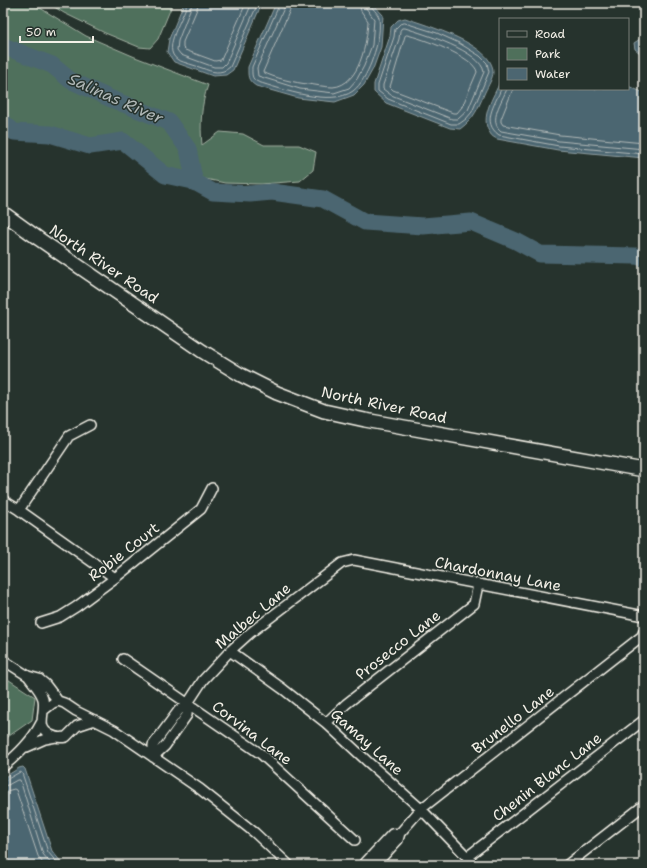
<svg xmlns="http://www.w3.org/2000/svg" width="647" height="868" font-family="'Shantell Sans',sans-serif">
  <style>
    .green { fill: #4f705b; stroke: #a2b0a2 }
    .water { fill: #4c6671; stroke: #8f9ea1 }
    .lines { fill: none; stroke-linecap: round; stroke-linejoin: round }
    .shore { stroke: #b1b9b8; stroke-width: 1 }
    .river { stroke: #4c6671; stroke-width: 17 }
    .minor-casing { stroke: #f4f1e8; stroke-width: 12 }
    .secondary-casing { stroke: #f4f1e8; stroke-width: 16 }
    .minor { stroke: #26332d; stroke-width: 9 }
    .secondary { stroke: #26332d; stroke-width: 13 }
    .labels { text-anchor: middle; stroke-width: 3; stroke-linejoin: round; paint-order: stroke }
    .street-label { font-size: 15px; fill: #f4f1e8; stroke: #26332d }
    .water-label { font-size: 16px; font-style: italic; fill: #b1b9b8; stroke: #26332d }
  </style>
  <rect width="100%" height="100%" fill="#26332d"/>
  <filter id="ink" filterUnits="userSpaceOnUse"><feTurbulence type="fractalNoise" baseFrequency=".025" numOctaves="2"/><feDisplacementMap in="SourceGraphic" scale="8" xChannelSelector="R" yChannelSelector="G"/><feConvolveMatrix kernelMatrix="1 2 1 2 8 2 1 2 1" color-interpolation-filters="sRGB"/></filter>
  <g filter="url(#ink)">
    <path class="green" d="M3,3H32L86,36L135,57L208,85C201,105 200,124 202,145L220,132L243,134L264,145H299L316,152L313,170L300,181L261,184L225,183L166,171L121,137L91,140L46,129L15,126L3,117Z
      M48,3H173L158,39L150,48L139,47L105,33L64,13Z
      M3,676L35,697L32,720L9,736L3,743Z"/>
    <path class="water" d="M184,3H262L233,70L226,75L213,76L174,62L167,52L169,39Z
      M276,3H372L383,15L381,47L373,69L364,85L354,95L335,102L298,98L256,86C247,80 248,76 248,67Z
      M405,18C426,25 494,45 493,72C493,78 488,86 485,92C478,108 475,118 460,129L450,128L386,103L374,92V84L390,36L391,27L398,20Z
      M640,39L644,40V56L635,49L634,43Z
      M500,82V89H628V86L644,93V158L558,150L497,139C495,138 491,136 490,133C479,118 494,96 500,82Z
      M23,767L25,769L52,851L62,863L69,865H3V778L19,768Z"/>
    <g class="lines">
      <path class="shore" d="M187,3C185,17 160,49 178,60C185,63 194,65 202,68C212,72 221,75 230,67L258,3
        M192,3L191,7L178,41L177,50L181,55L214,67H222L226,63L252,3
        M198,3L197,9L183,42V48L185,50L215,61L221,60L246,3
        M280,3L252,67C252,74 251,79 258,82C281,89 331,107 353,91C361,85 367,73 371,63C376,49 381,34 379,18C378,12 371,9 370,3
        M285,3L284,8L257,68L258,76L300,89L334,93L349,88L357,79L364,66L372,45L374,19L366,8L365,3
        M291,3L290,10L263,72C274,78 296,83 308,84C316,85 325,87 333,87C360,85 367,42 368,21L361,11L359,3
        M405,23L437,33L459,43L480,56L487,63L489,72L472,112L466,119L459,124H451L388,99L378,91V85L394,37L395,29L400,24Z
        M402,28H405C424,34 481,51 484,72L468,110L458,119H452L391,95L383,89V85L399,39L400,31Z
        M407,35C421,38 475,57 477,72L462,107L457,113H453L393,90L390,87L405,36Z
        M501,89C495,105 481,122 499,135L559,146L644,154
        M507,89C502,101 488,121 501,131L559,141L644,149
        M513,89L501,119V122L503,125L560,135L644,143
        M3,781L6,780L20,772L22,773L48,852L59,865
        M3,786L8,785L17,780H20L43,854L52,865
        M3,792L14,789L16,790L38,856L44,865"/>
      <path class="river" d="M3,46L52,65L70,80L109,98L169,122L188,149L195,183
        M3,122L14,132L50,134L90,146L123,141L165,175L193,181L213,192L250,194L272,192L323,199L365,222L423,226L471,222L516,241L540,254L636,256L644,258"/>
      <g class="minor-casing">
        <path id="minor" d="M3,500L19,510L115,578
          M19,510L69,436L90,425
          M41,623L60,617L76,607L115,578L201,509L212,488
          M230,651L283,689L326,723L368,762L421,809L475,865
          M123,659L261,754L355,840
          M3,660L28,676L39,679L45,684L58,701
          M28,676C33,683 41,691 43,699C46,713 35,728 51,735C56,738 61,738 66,737L77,726L95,720
          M44,710L53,703L58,701L64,703L76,711L114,730L200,789L255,833L289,865
          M326,723L346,704L474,604L478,585
          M27,747L45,739L56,737
          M153,757V745L179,710L188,703L203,680L230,651L250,633L342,563L354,560L644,616
          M153,757L165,746L187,715L188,703
          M3,767C18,754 32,741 41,723
          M467,857L644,720
          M363,865L392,834L400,833
          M375,865L398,840L400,833L421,809L642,636L644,631
          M567,865L644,805"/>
      </g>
      <g class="secondary-casing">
        <path id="secondary" d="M3,213L39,239L202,351L241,375L277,393L324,411L365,420L644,470"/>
      </g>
      <use href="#minor" class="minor"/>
      <use href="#secondary" class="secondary"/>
    </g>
  </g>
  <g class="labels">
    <g class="street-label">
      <text transform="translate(104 264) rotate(34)" y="5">North River Road</text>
      <text transform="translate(384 405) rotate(12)" y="5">North River Road</text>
      <text transform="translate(124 552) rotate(-38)" y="5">Robie Court</text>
      <text transform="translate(498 574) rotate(11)" y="5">Chardonnay Lane</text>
      <text transform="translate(253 616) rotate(-40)" y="5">Malbec Lane</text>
      <text transform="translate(398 645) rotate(-38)" y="5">Prosecco Lane</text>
      <text transform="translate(513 720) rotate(-38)" y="5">Brunello Lane</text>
      <text transform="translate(252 733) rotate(37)" y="5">Corvina Lane</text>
      <text transform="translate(367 742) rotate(42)" y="5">Gamay Lane</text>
      <text transform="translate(547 777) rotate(-38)" y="5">Chenin Blanc Lane</text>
    </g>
    <g class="water-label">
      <text transform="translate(116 98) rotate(24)" y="6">Salinas River</text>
    </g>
  </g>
  <rect width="647" height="868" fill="none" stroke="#26332d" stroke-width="16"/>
  <rect x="8" y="8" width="631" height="852" fill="none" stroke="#f4f1e8" stroke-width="1.5" filter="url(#ink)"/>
  <rect x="499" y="18" width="130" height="72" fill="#26332d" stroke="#787f78"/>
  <rect x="507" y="31" width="20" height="6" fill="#26332d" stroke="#787f78"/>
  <text x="535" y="38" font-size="12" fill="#f4f1e8">Road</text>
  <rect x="507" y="48" width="20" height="12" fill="#4f705b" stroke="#787f78"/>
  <text x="535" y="58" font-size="12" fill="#f4f1e8">Park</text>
  <rect x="507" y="68" width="20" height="12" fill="#4c6671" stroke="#787f78"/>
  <text x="535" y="78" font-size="12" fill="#f4f1e8">Water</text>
  <path d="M20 36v6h73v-6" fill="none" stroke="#f4f1e8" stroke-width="2"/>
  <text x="26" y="36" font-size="12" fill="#f4f1e8" stroke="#26332d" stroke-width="3" paint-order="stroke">50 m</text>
</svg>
